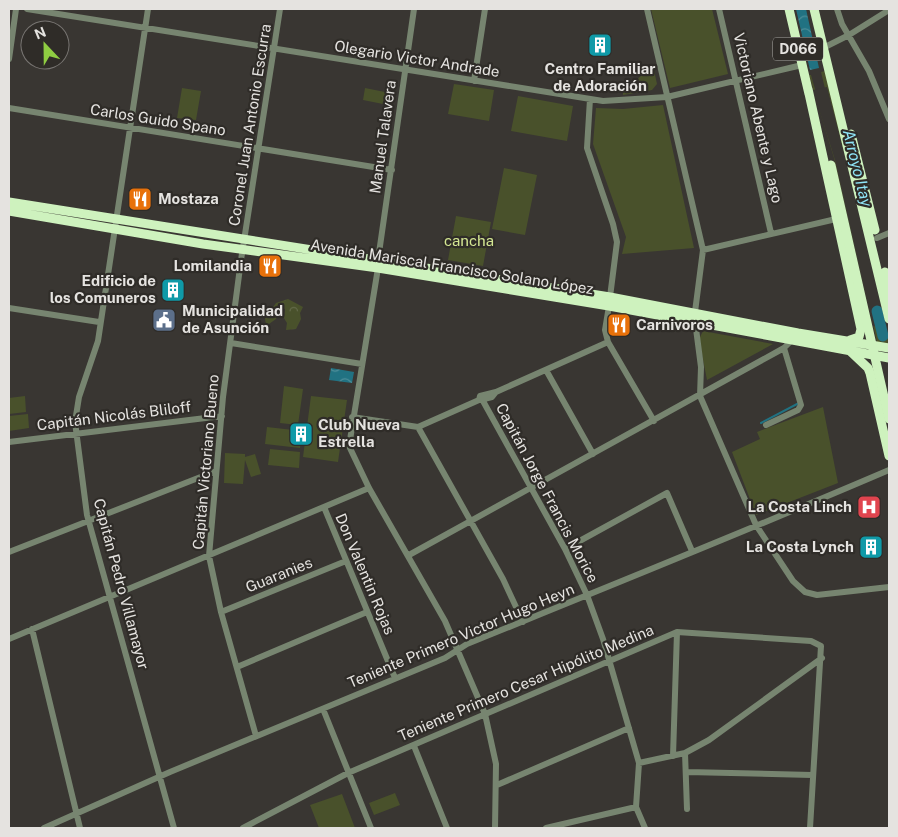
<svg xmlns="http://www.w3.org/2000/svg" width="898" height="837" font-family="'Public Sans',sans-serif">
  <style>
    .green { fill: #49512b }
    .forest { fill: url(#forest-crowns) }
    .water { fill: url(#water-waves) }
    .pier { fill: #393632 }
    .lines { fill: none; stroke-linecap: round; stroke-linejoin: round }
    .stream { stroke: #217282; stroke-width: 2 }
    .river { stroke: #217282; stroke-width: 11 }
    .minor { stroke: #778570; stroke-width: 6 }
    .highway { stroke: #cef2be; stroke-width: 9 }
    .highway-bridge { stroke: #cef2be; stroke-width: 9 }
    .labels { text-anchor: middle; stroke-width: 4.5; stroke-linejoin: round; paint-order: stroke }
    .shield { fill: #2f2c28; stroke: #aeaca9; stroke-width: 1 }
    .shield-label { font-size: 14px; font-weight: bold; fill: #e5e3e0 }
    .street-label { font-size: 15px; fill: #e5e3e0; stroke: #2f2c28 }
    .poi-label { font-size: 15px; font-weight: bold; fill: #e5e3e0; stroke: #2f2c28; text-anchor: start }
    .park-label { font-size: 15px; fill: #d3e692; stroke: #2f2c28 }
    .water-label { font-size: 16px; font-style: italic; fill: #8fe5f8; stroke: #2f2c28 }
  </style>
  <defs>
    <pattern id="forest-crowns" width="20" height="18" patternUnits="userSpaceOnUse" patternTransform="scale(1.25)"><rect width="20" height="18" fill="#49512b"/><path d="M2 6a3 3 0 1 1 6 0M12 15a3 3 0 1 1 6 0" fill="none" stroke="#636a49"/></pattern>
    <pattern id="water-waves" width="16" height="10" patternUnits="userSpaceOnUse" patternTransform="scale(1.25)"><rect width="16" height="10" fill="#217282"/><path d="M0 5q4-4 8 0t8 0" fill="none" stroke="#4c8d99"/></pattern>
  </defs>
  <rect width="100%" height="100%" fill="#393632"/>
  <path class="green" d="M651,9H712L728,74L670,88Z
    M654,70L657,84L652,90L623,95V90L646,72Z
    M825,71L847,155L889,344L877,342L834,158L809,75H811L817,96L827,97L821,72Z
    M454,84L494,90L489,121L448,114Z
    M182,88L201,91L196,120L177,118Z
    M365,88L390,93L388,105L363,100Z
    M518,96L573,106L567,141L511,131Z
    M663,105L694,248L622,254L626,237L593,144L596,108L623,109Z
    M504,168L537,175L525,235L492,229Z
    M456,216L491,222L483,266L448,260Z
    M703,331L773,344L707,380L699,339Z
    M284,386L303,389L298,425L280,423Z
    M25,396L26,412L9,414V398Z
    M311,396L347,400L338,462L303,457Z
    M823,407L838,483L756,515L732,452L760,439L757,432Z
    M28,414L29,428L9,431V416Z
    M267,427L302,431L300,448L265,444Z
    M270,449L300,452L299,468L268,465Z
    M225,453L245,454V457L255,454L261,474L251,477L245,460L243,484L224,483Z
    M395,793L400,805L374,815L369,803Z
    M342,794L355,828H319L310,805Z"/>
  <path class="forest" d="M288,299L303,307L300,313L301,319L296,329L286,330L287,323L284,318L285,309L281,308L276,319L266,326L265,318L276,303Z"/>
  <path class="water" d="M796,9H806L819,68L810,70Z
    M331,368L354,372L352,383L329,380Z"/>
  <path class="pier" d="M827,87L860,214L887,325L885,328L873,326L835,160L813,90Z"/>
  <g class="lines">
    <path class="stream" d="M761,423L799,403"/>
    <path class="river" d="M877,311L883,336"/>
    <path class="minor" d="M27,9L603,101L667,97L802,65
      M148,9L98,341L79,397L75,422L87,515L174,828
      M414,9L377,267L378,268L349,446L369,488L445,621L485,714L496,764L495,828
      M647,9L703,250L695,312
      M719,9L771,233
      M837,9L842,24L869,71L889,119
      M823,48L849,35L889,10
      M9,59L16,9
      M474,81L485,9
      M590,99L587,148L613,224L617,242L610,297
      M9,108L392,170
      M877,238L889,233
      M703,250L836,219
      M609,306L605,330L608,342L654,421
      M9,308L99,322
      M695,321L701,367L700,396L756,525L793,581L805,592L817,595L889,587
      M231,343L362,364
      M546,370L593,454
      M480,400L492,397L496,392L608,342
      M483,401L565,549L587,595L603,639L639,763L636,807L645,828
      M352,417L418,427L479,400L480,396L496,392
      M766,425L798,410L801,405L784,348
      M418,427L503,579L523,622
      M9,442L222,416
      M324,507L395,678
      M565,549L667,493L692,551
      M9,552L216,471
      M409,555L784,348L792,340
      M221,612L346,561
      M32,629L80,828
      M9,639L369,488
      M237,667L367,612
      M323,709L371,828
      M256,736L221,612L209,556L223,397L241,260L280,9
      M414,746L447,828
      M685,753L687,809
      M673,756L677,632
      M639,763L685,753L709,740L822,658
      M687,772L812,775
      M497,785L629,728
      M44,828L170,772L445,658L467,644C608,587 749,530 889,470
      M243,828L348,773L677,632L811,641L821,646L810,828
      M546,828L636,807"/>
    <path class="highway" d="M789,9L809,94
      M814,9L889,319
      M808,89L861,329L859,337L850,340
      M851,134L875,230
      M9,202L610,297L798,333L889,348
      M9,211L203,244L378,268L609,306L889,358
      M885,272L889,291
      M851,352L868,368L870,373L889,456"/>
    <path class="highway-bridge" d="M831,165L889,419"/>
  </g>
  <defs>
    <g id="building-square" transform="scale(1.25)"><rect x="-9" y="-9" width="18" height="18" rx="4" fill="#0f9aa8" stroke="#2f2c28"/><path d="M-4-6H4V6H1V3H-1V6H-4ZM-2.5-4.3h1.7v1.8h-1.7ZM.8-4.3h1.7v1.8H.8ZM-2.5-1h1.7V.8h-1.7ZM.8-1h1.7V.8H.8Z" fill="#fff"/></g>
    <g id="restaurant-square" transform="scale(1.25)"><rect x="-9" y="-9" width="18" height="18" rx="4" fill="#e8710a" stroke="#2f2c28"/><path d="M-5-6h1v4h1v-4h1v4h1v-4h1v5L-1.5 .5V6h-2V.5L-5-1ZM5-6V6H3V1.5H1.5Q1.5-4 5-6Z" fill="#fff"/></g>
    <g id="civic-square" transform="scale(1.25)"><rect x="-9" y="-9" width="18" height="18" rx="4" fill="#5c6f8a" stroke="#2f2c28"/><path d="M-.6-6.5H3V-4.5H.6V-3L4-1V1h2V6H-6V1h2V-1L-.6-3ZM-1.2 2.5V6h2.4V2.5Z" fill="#fff"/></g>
    <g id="hospital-square" transform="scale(1.25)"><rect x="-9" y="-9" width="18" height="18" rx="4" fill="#e0444e" stroke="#2f2c28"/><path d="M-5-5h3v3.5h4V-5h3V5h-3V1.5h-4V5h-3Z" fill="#fff"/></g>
  </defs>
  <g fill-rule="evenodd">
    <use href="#building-square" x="600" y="45"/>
    <use href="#restaurant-square" x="140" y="199"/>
    <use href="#restaurant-square" x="270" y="266"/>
    <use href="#building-square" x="173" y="290"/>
    <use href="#civic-square" x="164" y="320"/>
    <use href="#restaurant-square" x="619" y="325"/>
    <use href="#building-square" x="301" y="434"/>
    <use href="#hospital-square" x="869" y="507"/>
    <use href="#building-square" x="871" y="547"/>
  </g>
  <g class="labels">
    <rect class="shield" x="773" y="37.5" width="50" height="23" rx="4"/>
    <g class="shield-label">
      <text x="798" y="54">D066</text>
    </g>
    <g class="street-label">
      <text transform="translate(417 59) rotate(9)" y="5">Olegario Victor Andrade</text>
      <text transform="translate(758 118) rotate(77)" y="5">Victoriano Abente y Lago</text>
      <text transform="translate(158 120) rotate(9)" y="5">Carlos Guido Spano</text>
      <text transform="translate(250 125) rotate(-81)" y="5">Coronel Juan Antonio Escurra</text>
      <text transform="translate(383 137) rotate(-82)" y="5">Manuel Talavera</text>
      <text transform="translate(452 267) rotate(9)" y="5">Avenida Mariscal Francisco Solano López</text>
      <text transform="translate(114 416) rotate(-7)" y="5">Capitán Nicolás Bliloff</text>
      <text transform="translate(206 462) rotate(-85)" y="5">Capitán Victoriano Bueno</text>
      <text transform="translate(547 493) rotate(62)" y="5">Capitán Jorge Francis Morice</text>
      <text transform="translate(365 574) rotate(67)" y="5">Don Valentin Rojas</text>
      <text transform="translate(279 575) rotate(-22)" y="5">Guaranies</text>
      <text transform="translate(121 584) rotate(75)" y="5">Capitán Pedro Villamayor</text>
      <text transform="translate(461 636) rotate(-23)" y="5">Teniente Primero Victor Hugo Heyn</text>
      <text transform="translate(526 683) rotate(-23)" y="5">Teniente Primero Cesar Hipólito Medina</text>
    </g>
    <g class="poi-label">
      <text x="600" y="74" text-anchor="middle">Centro Familiar<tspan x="600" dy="17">de Adoración</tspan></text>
      <text x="158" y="204">Mostaza</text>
      <text x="252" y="271" text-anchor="end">Lomilandia</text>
      <text x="156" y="286" text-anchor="end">Edificio de<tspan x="156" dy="17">los Comuneros</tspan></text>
      <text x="182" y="316">Municipalidad<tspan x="182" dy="17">de Asunción</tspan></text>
      <text x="636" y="330">Carnivoros</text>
      <text x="318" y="430">Club Nueva<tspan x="318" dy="17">Estrella</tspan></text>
      <text x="852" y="512" text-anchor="end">La Costa Linch</text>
      <text x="854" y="552" text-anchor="end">La Costa Lynch</text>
    </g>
    <g class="park-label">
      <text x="469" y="246">cancha</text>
    </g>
    <g class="water-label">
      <text transform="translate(858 168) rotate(76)" y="6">Arroyo Itay</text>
    </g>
  </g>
  <rect width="898" height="837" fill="none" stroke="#e5e3e0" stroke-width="20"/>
  <g transform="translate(45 45) rotate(338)"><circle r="24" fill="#2f2c28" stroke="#787572"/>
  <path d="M0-4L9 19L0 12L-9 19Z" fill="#8fcd42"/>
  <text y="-8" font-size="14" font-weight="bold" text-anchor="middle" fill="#e5e3e0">N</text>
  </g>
</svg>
